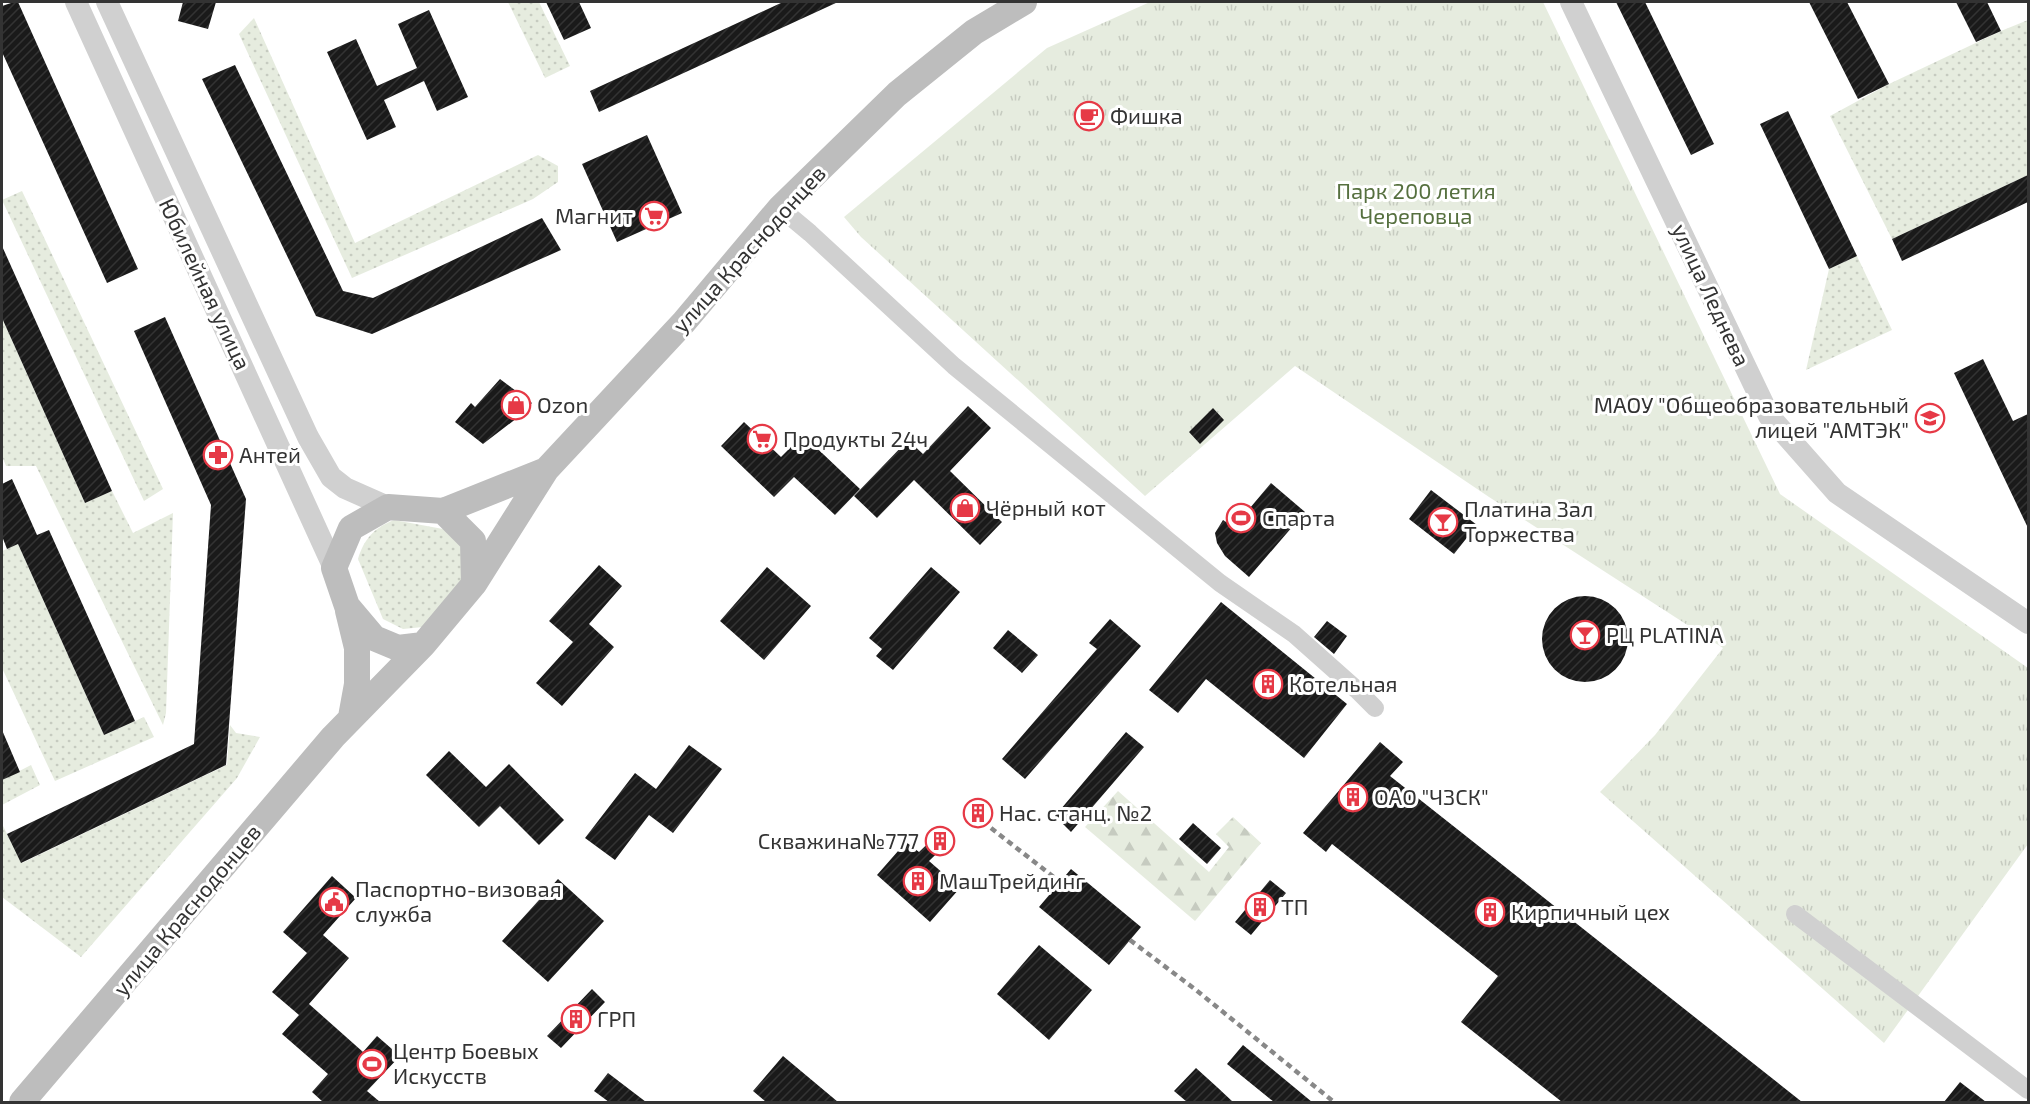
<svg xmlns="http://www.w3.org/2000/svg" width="2030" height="1104" font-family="'Exo 2',sans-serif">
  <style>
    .grass { fill: url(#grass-dots) }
    .forest { fill: url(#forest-firs) }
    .park { fill: url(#park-tufts) }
    .building { fill: url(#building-hatch) }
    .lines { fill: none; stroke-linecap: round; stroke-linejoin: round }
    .minor { stroke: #d0d0d0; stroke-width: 18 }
    .tertiary { stroke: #d0d0d0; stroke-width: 22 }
    .secondary { stroke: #bdbdbd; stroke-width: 26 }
    .rail { stroke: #888; stroke-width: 4.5; stroke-dasharray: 6 4.5; stroke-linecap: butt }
    .labels { text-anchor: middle; stroke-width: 6; stroke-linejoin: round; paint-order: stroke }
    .poi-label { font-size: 22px; fill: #333; stroke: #fff; text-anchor: start }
    .park-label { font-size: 22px; fill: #56703f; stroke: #fff }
    .street-label { font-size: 22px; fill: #333; stroke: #fff }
  </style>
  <defs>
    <pattern id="grass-dots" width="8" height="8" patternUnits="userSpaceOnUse" patternTransform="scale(1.5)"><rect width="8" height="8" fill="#e6ecdf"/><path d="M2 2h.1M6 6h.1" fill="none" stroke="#c6cbc0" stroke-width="1.8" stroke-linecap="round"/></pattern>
    <pattern id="forest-firs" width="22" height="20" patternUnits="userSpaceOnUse" patternTransform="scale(1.5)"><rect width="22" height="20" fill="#e6ecdf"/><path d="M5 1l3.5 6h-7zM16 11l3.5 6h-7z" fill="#c6cbc0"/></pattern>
    <pattern id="park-tufts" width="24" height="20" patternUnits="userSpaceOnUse" patternTransform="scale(1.5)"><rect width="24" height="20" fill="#e6ecdf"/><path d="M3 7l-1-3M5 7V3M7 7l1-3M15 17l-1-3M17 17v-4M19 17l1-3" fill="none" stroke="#c6cbc0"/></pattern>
    <pattern id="building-hatch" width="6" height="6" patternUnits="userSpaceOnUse" patternTransform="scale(1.5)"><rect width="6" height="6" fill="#1a1a1a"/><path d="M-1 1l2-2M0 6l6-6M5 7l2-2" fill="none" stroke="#333"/></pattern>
  </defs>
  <rect width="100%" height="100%" fill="#fff"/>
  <path class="grass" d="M508,2H539L570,66L545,78Z
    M254,18L355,243L538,155L558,166V182L533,199L352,278L239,34Z
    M2028,20V175L1892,239L1830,116L1889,84L2001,31Z
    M22,191L163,489L144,501L2,200Z
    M1857,256L1892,330L1806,370L1829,269Z
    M2,318L85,503L112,491L133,533L173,513L166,713L163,725L36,466H6L2,456Z
    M394,520L443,529L457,534L470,570L423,627L403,629L383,619L358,559C364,539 374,528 394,520Z
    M18,544L104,735L144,717L154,737L55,781L2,668V551Z
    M230,725L236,733L260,737L237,778L81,957L2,897V824L22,863L227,765Z
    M31,765L40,785L2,805V780Z"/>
  <path class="forest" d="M1118,791L1209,872L1229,847L1216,834L1233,817L1261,843L1195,921L1085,827Z"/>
  <path class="park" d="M1150,2H1543L1780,494L2028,668V844L1884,1043L1600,792L1655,735L1723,648L1489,497L1295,366L1145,496L861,237L844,217L1047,48Z"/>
  <path class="building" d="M14,2H18L138,269L107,283L2,52V6Z
    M183,2H216L208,29L178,21Z
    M546,2H579L591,28L564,40Z
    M783,2H838L599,112L590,91Z
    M1616,2H1645L1714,144L1691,155Z
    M1809,2H1847L1889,84L1858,99Z
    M1956,2H1987L2001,31L1976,42Z
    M429,10L468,97L437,111L424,81L384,100L396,127L367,140L327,52L356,39L377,86L417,68L398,24Z
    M235,65L343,291L373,298L542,218L561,250L372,334L316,316L202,79Z
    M1788,111L1857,256L1829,269L1760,124Z
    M647,135L682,213L617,242L582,164Z
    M2028,175V202L1902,261L1892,239Z
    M2,246L112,491L85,503L2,318Z
    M165,317L246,499L226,765L21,863L7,834L194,744L211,505L134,331Z
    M1983,359L2013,421L2028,414V528L1954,373Z
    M500,379L532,403L517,418L483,444L455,422L471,403L475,407Z
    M968,406L991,428L950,471L1002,522L980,545L914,480L877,518L854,496L908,440L923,454Z
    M1213,408L1224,420L1200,444L1189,432Z
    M744,422L781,457L803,435L860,489L835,515L794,477L774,497L721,446Z
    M12,479L37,535L49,530L135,721L104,735L18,544L7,549L2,536V484Z
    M1271,483L1305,512L1249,577L1225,556L1217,543L1215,533L1223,520L1234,527Z
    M1431,490L1477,525L1454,554L1409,519Z
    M599,565L622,586L589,624L614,647L562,706L536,683L573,642L549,621Z
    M767,567L811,606L764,660L720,621Z
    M931,567L960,592L893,670L876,656L882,649L869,638Z
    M1542 639a43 43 0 1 1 86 0a43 43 0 1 1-86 0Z
    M1221,602L1347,704L1304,758L1206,679L1178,713L1149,690Z
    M1110,619L1141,646L1025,779L1002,759L1097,649L1089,643Z
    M1327,621L1347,636L1334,654L1314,637Z
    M1008,630L1038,655L1022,673L993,648Z
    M2,730L20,772L2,780Z
    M1126,732L1144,747L1071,832L1055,816Z
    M1380,742L1403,762L1390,776L1802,1102H1562L1461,1022L1498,976L1332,844L1326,852L1303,833Z
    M689,745L722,769L673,833L649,815L615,860L585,838L635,773L656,789Z
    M449,751L486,787L509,764L564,820L539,845L500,806L479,827L426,775Z
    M1193,823L1221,848L1207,864L1179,839Z
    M941,831L950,841L929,861L960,888L930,922L877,875L906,842L919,852Z
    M1071,869L1141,927L1109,965L1039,907Z
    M332,876L356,898L323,935L349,958L309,1004L363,1052L377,1036L400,1056L367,1091L380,1102H323L312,1092L328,1074L282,1034L299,1015L272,992L307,953L283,932Z
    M558,879L604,921L548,982L502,941Z
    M1270,880L1286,893L1251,935L1235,922Z
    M1039,945L1092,990L1049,1040L997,994Z
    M592,989L605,1002L561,1048L547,1036Z
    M1243,1045L1312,1102H1274L1227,1064Z
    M783,1056L838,1102H766L753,1091Z
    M1196,1068L1217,1087L1233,1102H1187L1174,1091Z
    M608,1073L646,1102H609L594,1091Z
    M1960,1082L1986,1102H1944Z"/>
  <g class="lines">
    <path class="minor" d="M780,208L810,233L954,366L1220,583L1294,634L1357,690L1375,708
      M1795,914L2028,1090"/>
    <path class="tertiary" d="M76,2L334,568
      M107,2L308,437L331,477L345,488L388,507
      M1571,2L1769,416L1837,493L2028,623"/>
    <path class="secondary" d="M388,507L443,511L473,541L474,584L423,645L398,648L374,638L347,606L334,568L351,528Z
      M443,511L546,470
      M474,584L546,470L684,322L780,208L897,94L974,32L1024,2
      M348,611L357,648V684L351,717
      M22,1102L333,737L423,645"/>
    <path class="rail" d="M991,828L1060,882
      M1130,940L1196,990L1334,1102"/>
  </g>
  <defs>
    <g id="cafe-ring" transform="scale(1.5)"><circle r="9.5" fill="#fff" stroke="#e63946" stroke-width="1.5"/><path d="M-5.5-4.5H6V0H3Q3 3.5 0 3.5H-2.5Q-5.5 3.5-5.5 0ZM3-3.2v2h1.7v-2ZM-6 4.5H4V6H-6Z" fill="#e63946"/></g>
    <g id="supermarket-ring" transform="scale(1.5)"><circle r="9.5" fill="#fff" stroke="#e63946" stroke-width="1.5"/><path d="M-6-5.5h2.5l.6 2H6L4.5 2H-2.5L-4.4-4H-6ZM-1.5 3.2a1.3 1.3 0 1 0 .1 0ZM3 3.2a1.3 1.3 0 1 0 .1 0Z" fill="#e63946"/></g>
    <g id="shop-ring" transform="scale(1.5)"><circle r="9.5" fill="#fff" stroke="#e63946" stroke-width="1.5"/><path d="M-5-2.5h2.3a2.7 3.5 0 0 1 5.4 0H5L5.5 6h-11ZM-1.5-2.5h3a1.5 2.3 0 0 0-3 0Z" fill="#e63946"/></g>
    <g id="school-ring" transform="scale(1.5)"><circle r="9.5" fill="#fff" stroke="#e63946" stroke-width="1.5"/><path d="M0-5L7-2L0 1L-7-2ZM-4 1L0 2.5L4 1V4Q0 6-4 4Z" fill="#e63946"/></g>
    <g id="pharmacy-ring" transform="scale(1.5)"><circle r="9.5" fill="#fff" stroke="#e63946" stroke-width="1.5"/><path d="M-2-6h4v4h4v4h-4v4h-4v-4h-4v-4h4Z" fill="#e63946"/></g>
    <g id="stadium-ring" transform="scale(1.5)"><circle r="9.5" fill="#fff" stroke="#e63946" stroke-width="1.5"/><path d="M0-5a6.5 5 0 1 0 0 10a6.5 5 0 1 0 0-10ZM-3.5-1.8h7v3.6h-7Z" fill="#e63946"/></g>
    <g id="bar-ring" transform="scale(1.5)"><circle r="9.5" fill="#fff" stroke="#e63946" stroke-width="1.5"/><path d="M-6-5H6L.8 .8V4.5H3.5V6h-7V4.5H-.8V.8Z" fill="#e63946"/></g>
    <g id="building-ring" transform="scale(1.5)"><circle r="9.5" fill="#fff" stroke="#e63946" stroke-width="1.5"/><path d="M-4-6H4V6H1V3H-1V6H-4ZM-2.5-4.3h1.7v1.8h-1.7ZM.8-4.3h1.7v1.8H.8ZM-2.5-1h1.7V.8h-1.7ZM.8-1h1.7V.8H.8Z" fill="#e63946"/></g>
    <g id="civic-ring" transform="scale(1.5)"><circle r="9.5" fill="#fff" stroke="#e63946" stroke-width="1.5"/><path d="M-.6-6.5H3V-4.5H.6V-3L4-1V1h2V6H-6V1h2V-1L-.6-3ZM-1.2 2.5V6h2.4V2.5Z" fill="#e63946"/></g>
  </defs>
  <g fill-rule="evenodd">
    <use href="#cafe-ring" x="1089" y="116"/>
    <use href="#supermarket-ring" x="654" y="216"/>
    <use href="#shop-ring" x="516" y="405"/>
    <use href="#school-ring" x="1930" y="418"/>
    <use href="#supermarket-ring" x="762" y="439"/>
    <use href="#pharmacy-ring" x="218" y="455"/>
    <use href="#shop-ring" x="965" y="508"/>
    <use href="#stadium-ring" x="1241" y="518"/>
    <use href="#bar-ring" x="1443" y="522"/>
    <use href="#bar-ring" x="1585" y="635"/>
    <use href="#building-ring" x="1268" y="684"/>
    <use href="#building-ring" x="1353" y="797"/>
    <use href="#building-ring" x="978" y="813"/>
    <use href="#building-ring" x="940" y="841"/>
    <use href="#building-ring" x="918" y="881"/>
    <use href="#civic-ring" x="334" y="902"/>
    <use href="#building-ring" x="1260" y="907"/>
    <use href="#building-ring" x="1490" y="912"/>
    <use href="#building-ring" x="576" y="1019"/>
    <use href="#stadium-ring" x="372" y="1064"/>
  </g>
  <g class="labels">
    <g class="poi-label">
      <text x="1110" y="124">Фишка</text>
      <text x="633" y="224" text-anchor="end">Магнит</text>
      <text x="537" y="413">Ozon</text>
      <text x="1909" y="413" text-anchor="end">МАОУ "Общеобразовательный<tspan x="1909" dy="25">лицей "АМТЭК"</tspan></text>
      <text x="783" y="447">Продукты 24ч</text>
      <text x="239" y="463">Антей</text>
      <text x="986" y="516">Чёрный кот</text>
      <text x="1464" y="517">Платина Зал<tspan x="1464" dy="25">Торжества</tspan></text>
      <text x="1262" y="526">Спарта</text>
      <text x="1606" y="643">РЦ PLATINA</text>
      <text x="1289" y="692">Котельная</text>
      <text x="1374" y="805">ОАО "ЧЗСК"</text>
      <text x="999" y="821">Нас. станц. №2</text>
      <text x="919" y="849" text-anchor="end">Скважина№777</text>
      <text x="939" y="889">МашТрейдинг</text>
      <text x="355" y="897">Паспортно-визовая<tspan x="355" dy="25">служба</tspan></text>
      <text x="1281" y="915">ТП</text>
      <text x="1511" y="920">Кирпичный цех</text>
      <text x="597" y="1027">ГРП</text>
      <text x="393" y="1059">Центр Боевых<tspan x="393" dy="25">Искусств</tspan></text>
    </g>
    <g class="park-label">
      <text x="1416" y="199">Парк 200 летия<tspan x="1416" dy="25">Череповца</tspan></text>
    </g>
    <g class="street-label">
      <text transform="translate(749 249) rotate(-48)" y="8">улица Краснодонцев</text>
      <text transform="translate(205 284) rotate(65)" y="8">Юбилейная улица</text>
      <text transform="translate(1711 295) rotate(65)" y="8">улица Леднева</text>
      <text transform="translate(187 910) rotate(-50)" y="8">улица Краснодонцев</text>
    </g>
  </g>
  <rect width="2030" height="1104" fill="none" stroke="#333333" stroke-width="6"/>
</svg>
